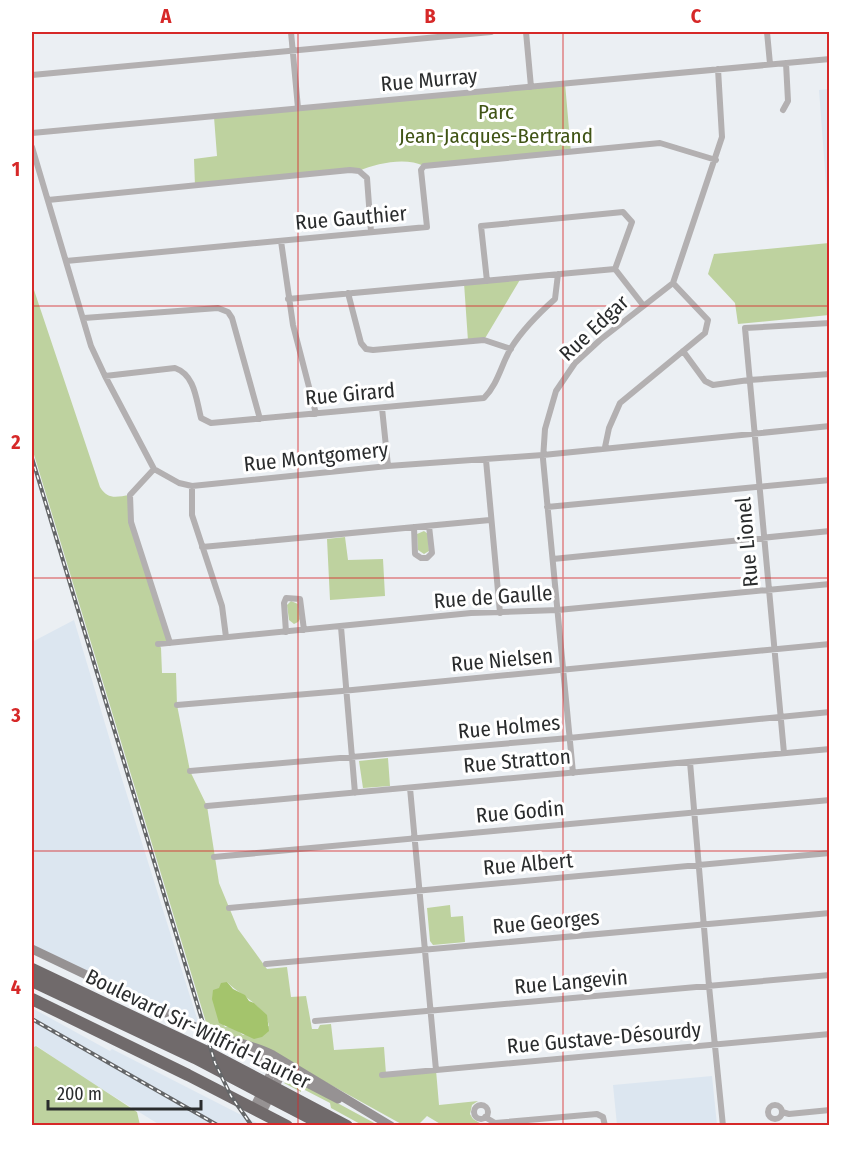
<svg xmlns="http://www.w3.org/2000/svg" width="861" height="1157" font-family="'Fira Sans Condensed',sans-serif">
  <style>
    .built { fill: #dce6f0 }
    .green { fill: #bed29f; fill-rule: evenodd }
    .forest { fill: #a4c46c }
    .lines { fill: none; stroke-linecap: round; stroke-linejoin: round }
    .street { stroke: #b3b0b1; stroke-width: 6 }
    .secondary { stroke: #969293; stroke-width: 9 }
    .highway { stroke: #706a6b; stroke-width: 12 }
    .rail-casing { stroke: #646668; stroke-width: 4 }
    .rail { stroke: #fff; stroke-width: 1.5; stroke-dasharray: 4.5; stroke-linecap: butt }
    .grid { fill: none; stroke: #d62828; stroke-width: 1.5; stroke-opacity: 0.55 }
    .labels { text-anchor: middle; stroke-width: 6; stroke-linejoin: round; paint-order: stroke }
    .street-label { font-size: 21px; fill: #2a2c2d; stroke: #fff }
    .park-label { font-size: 21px; fill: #405415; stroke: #fff }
    .neatline { fill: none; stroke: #d62828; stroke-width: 2 }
    .grid-label { font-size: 20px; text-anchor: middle; font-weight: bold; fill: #d62828 }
  </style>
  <rect width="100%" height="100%" fill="#ebeff3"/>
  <path class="built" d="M829,89L830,211H828L819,90Z
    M74,620L112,747L199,1025L32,946V642Z
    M32,1008L110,1051L112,1049L261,1125H160L76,1073L37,1046L32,1048Z
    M712,1076L717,1125H617L613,1085Z"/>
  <path class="green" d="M565,83L571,152L424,166C406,157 377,163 359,171L195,186L194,159L217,156L214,117Z
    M829,243V315L738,324L735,303L708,274L714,254Z
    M521,278L484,340L468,341L464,283Z
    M32,284L100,487C108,500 116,497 130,495L131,522L170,643L159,644L161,648L162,673H176L177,705L190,771L207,806L219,883L238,929L267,969L287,967L291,997L306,996L312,1029H318L320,1025L331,1024L334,1050L384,1047L386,1074L436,1070L439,1105L478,1101L472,1105L470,1114L473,1119L483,1125H442L427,1116L418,1125H403L293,1064L208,1029L32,448ZM227,982C242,997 265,1005 269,1026L243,1035L233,1027H225C211,1007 219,1003 227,982Z
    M424,531L428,534L429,551L424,554L418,550L417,534Z
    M345,537L348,560L383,559L385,596L330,600L327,539Z
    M291,601L298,604L300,619L298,622L294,624L289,620L287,605Z
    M388,758L390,786L363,788L359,761Z
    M450,905L451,917L463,916L465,942L433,945L430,941L427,908Z
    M36,1046L137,1112L140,1125H32V1048Z
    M289,1080H295L378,1125H362L331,1108L330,1103L301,1088V1092L284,1083Z"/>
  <path class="forest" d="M227,982L233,989L245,995L249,1001L254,1003L267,1015L269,1031L262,1037L254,1039L219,1023L212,999L213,990L219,988L221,983Z"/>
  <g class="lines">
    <path class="street" d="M291,32L298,108
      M526,32L531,87
      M767,32L770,64
      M32,75L491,32
      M783,110L788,101L786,63
      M32,133L830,59
      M32,147L91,346L105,376L154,469L179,483L192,486L388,466L543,455L830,426
      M48,200L350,170L359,171L367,178L371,232
      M281,241L293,325L316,414
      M66,261L427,227L421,170L424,166L660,143L716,160
      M615,269L643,305
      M487,281L481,226L623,212L632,222L615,269
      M348,293L361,343L366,349L373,350L484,340L511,349
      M288,299L615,269
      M84,318L218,308L228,312L232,318L260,419
      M683,351L705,381L713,385L749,380L830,374
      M105,376L175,368C195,375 196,399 201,418L211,423L484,398C498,384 501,365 511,348C523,329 538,314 555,299L558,274
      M382,408L388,466
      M605,447L609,428L620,403L705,333L708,320L673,283
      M486,460L500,613
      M154,469L130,495L131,522L170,643
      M192,486V515L222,606L226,637
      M547,507L830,480
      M414,527L415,554L421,558H427L432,553L429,526
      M202,547L490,520
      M553,559L830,531
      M341,627L355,793
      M286,632L284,603L286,598L300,599L304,630
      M158,644L471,613L558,610L830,584
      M177,705L342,691L830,644
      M784,753L745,328L830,323
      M690,762L709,986L723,1126
      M190,771L569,738L830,712
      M573,773L543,459L545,429L556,391L575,363L600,340L673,283L722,137L718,69
      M410,788L436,1070
      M207,806L830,749
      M214,857L830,800
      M229,908L830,853
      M266,964L830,913
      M315,1021L830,975
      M382,1075L830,1034
      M768 1112a7 7 0 1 1 14 0a7 7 0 1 1-14 0Z
      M474 1112a7 7 0 1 1 14 0a7 7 0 1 1-14 0Z
      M782,1112L789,1114L830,1110
      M485,1117L495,1123L597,1114L603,1117L605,1126"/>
    <path class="secondary" d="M32,949L206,1032C228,1041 252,1044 273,1055L391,1126
      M238,1047L338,1099
      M254,1108L276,1063
      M262,1112L285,1066"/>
    <path class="highway" d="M32,969L207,1052L347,1126
      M32,981L195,1058L325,1126
      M32,999L188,1075L287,1126"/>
    <g class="rail-casing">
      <path id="rail" d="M32,458L215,1063L231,1096L252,1126
        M32,1019L219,1126"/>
    </g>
    <use href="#rail" class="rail"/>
  </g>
  <path class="grid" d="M298,32V1126M563,32V1126M32,306H830M32,578H830M32,851H830"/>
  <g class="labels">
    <g class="street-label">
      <text transform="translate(429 80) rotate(-5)" y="7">Rue Murray</text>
      <text transform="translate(351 218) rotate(-5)" y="7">Rue Gauthier</text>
      <text transform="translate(594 328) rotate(-43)" y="7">Rue Edgar</text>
      <text transform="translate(350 394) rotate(-5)" y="7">Rue Girard</text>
      <text transform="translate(316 457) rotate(-6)" y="7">Rue Montgomery</text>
      <text transform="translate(747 542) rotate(-95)" y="7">Rue Lionel</text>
      <text transform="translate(493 597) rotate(-4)" y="7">Rue de Gaulle</text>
      <text transform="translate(502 660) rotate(-5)" y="7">Rue Nielsen</text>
      <text transform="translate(509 727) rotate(-5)" y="7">Rue Holmes</text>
      <text transform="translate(517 761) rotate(-5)" y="7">Rue Stratton</text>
      <text transform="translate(520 812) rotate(-5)" y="7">Rue Godin</text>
      <text transform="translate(528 864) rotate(-5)" y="7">Rue Albert</text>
      <text transform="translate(546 922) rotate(-5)" y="7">Rue Georges</text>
      <text transform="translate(571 982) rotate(-5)" y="7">Rue Langevin</text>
      <text transform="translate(198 1029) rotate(26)" y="7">Boulevard Sir-Wilfrid-Laurier</text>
      <text transform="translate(604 1038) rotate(-5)" y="7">Rue Gustave-Désourdy</text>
    </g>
    <g class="park-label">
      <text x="496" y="119">Parc<tspan x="496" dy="24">Jean-Jacques-Bertrand</tspan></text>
    </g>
  </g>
  <rect width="861" height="1157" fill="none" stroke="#ffffff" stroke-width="66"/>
  <path d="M48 1100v9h153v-9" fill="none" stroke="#2a2c2d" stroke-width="3"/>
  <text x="57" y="1100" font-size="18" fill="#2a2c2d" stroke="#ffffff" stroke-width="4.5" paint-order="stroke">200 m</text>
  <rect x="33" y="33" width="795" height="1091" class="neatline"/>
  <g class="grid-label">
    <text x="166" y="23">A</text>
    <text x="430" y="23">B</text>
    <text x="696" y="23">C</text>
    <text x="16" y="176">1</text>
    <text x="16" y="449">2</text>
    <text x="16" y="722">3</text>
    <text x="16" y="994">4</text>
  </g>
</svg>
